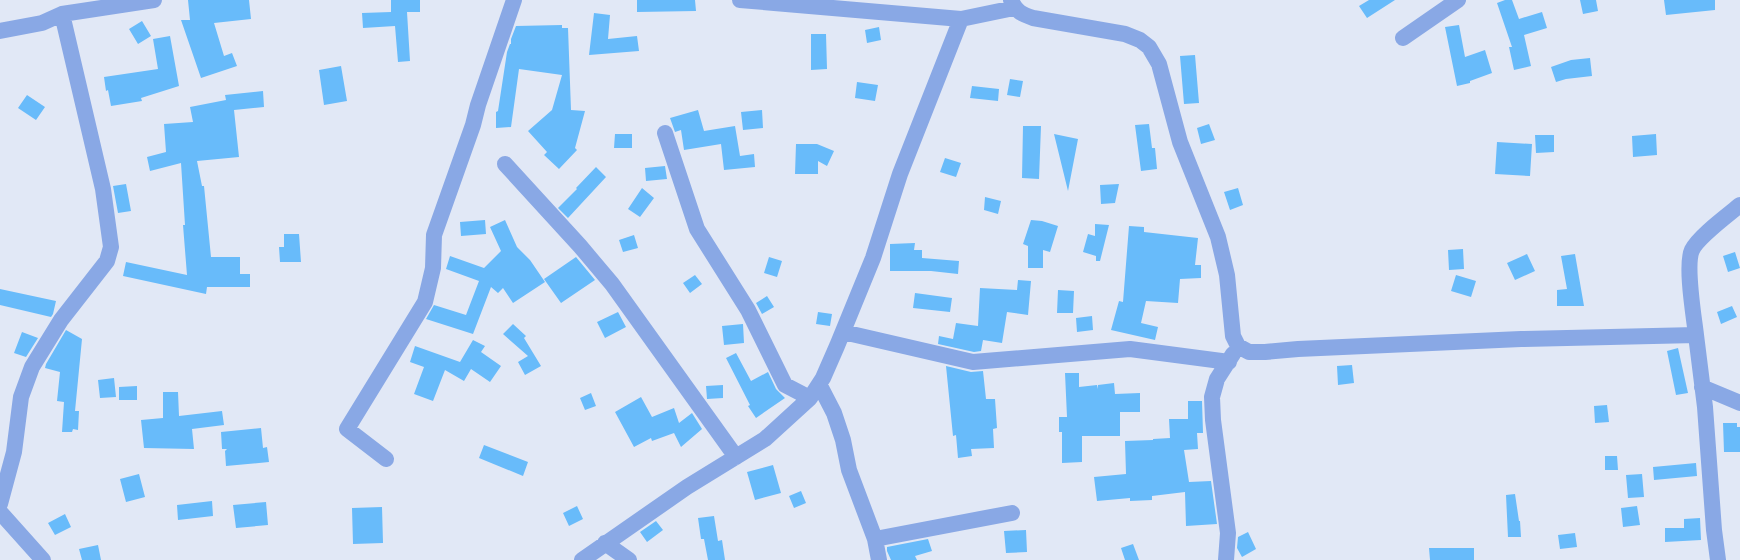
<svg xmlns="http://www.w3.org/2000/svg" width="1740" height="560" font-family="'Fira Sans',sans-serif">
  <style>
    .building { fill: #68bbfa }
    .lines { fill: none; stroke-linecap: round; stroke-linejoin: round }
    .minor { stroke: #89a8e5; stroke-width: 16 }
  </style>
  <rect width="100%" height="100%" fill="#e1e8f6"/>
  <path class="building" d="M188,0H249L251,19L214,23L224,56L232,53L237,66L201,78L181,20H190Z
    M391,0H420V12H407L410,61L398,62L395,26L363,28L362,13L391,12Z
    M637,0H695L696,11L637,12Z
    M1369,0H1395L1367,18L1359,6Z
    M1505,0H1512L1519,19L1542,12L1547,28L1524,35L1531,66L1514,70L1509,47H1512L1497,3Z
    M1580,0H1596L1598,11L1583,14Z
    M1664,0H1715V10L1666,15Z
    M594,13L610,15L608,39L637,36L639,51L589,55Z
    M142,21L151,36L138,44L129,29Z
    M562,25V28H568L571,110L585,111L575,148L577,150L559,169L544,155L547,152L528,131L552,110L562,75L519,69L511,127L496,128V112L498,111L507,52L510,44H511V39L516,26Z
    M1459,25L1465,57L1485,50L1492,73L1470,81V83L1457,86L1445,27Z
    M879,27L881,40L867,43L865,30Z
    M811,34H826L827,69L811,70Z
    M170,36L179,86L141,98L142,101L111,106L108,90L106,91L104,77L158,69L153,39Z
    M1195,55L1199,103L1184,104L1180,56Z
    M1590,58L1592,76L1566,79L1556,82L1551,67L1571,60Z
    M341,66L347,101L324,105L319,70Z
    M1010,79L1023,81L1020,97L1007,95Z
    M857,82L878,85L875,101L855,98Z
    M972,86L999,89L998,101L970,98Z
    M263,91L264,107L234,110L239,157L197,161L202,186H204L211,257H240V274H250V287H207L206,294L123,276L126,262L187,275L183,225H185L181,163L150,171L147,157L166,152L164,124L193,122L190,107L226,100L225,95Z
    M27,95L45,107L36,120L18,108Z
    M698,110L704,131L735,126L740,156L754,154L755,167L724,170L721,144L684,150L681,130L675,132L670,118Z
    M762,110L763,128L743,130L741,112Z
    M1149,124L1152,148H1155L1157,169L1141,171L1135,125Z
    M1209,124L1215,140L1201,144L1197,128Z
    M1023,126H1041L1039,179L1022,178Z
    M615,134H632V148H614Z
    M1054,134L1078,139L1068,191Z
    M1656,134L1657,155L1633,157L1632,136Z
    M1535,135H1554V152L1536,153Z
    M1497,142L1532,144L1530,176L1495,174Z
    M796,144H817L834,151L827,166L818,161V174H795Z
    M945,158L961,163L956,177L940,172Z
    M665,166L667,179L646,181L645,168Z
    M596,167L606,177L568,218L558,208L577,189L576,188Z
    M126,184L131,211L118,213L113,186Z
    M1119,184L1115,203L1101,204L1100,185Z
    M642,188L654,198L640,217L628,209Z
    M1238,188L1243,205L1230,210L1224,192Z
    M985,197L1001,201L998,214L984,210Z
    M485,220L486,234L461,236L460,222Z
    M505,220L517,247L530,260L545,282L513,303L503,288L498,293L491,287L473,334L426,319L434,305L466,315L479,281L446,269L450,256L484,268L501,251L490,227Z
    M1031,220L1042,221L1058,226L1050,252L1043,250V268H1028V246L1023,244Z
    M1095,224L1109,225L1100,261H1096V256L1083,252L1088,234L1095,236Z
    M1129,226L1144,227V232L1198,238L1195,265H1201V278L1180,279L1178,303L1146,301L1141,323L1158,327L1155,340L1111,330L1119,301L1123,302Z
    M284,234H299L301,262H280L279,247H284Z
    M634,235L638,248L623,252L619,240Z
    M915,243L914,250H922V258L959,261L958,274L931,271H890V244Z
    M1463,249L1464,269L1449,270L1448,250Z
    M1735,252L1740,268L1728,272L1723,256Z
    M1527,254L1535,271L1515,280L1507,263Z
    M1575,254L1584,306H1557V290L1567,289L1561,256Z
    M576,257L595,280L561,303L544,279Z
    M769,257L782,261L777,277L764,273Z
    M695,275L702,284L690,293L683,283Z
    M1456,275L1476,281L1471,297L1451,291Z
    M1018,280L1031,281L1028,315L1007,312L1002,343L983,340L981,351L974,352L938,344L939,336L953,339L956,323L978,326L980,288L1017,290Z
    M0,289L56,301L53,314L51,317L0,305Z
    M1058,290L1074,291L1073,313H1057Z
    M915,293L952,298L950,312L913,308Z
    M767,296L774,307L762,314L756,303Z
    M1732,306L1737,317L1721,324L1717,312Z
    M618,312L626,327L605,338L597,322Z
    M818,312L832,314L830,326L816,324Z
    M1092,316L1093,330L1077,332L1076,318Z
    M513,324L526,336L524,338L541,366L525,375L518,362L528,356L503,334Z
    M743,324L744,343L724,345L722,326Z
    M66,330L82,339L75,411H79L78,430L73,429L72,432H62L64,402L57,401L60,372L45,368L46,364Z
    M22,332L38,338L26,357L14,353Z
    M473,340L485,346L481,352L501,366L490,382L471,369L464,381L445,370L433,401L414,394L424,367L410,362L415,346L460,362Z
    M1678,348L1688,393L1676,395L1667,351Z
    M736,353L751,381L768,372L776,389L785,398L756,418L748,406L750,405L726,358Z
    M1352,365L1354,383L1338,385L1337,366Z
    M946,366L971,372L983,371L986,399H995L997,428L993,429L994,448L971,449L972,456L958,458L956,435L953,436Z
    M1065,373H1079V387L1097,385V389L1098,385L1114,383L1115,394L1140,393V412H1120V436H1082V462L1062,463V432H1059V417H1067Z
    M114,378L116,397L100,398L98,380Z
    M723,385V398L707,399L706,386Z
    M137,386V400H119V387Z
    M163,392H178L179,416L222,411L224,425L192,429L194,449L144,448L141,420L163,418Z
    M591,393L596,406L585,410L580,398Z
    M641,397L652,417L674,408L679,423L692,413L702,429L681,447L674,433L652,441L651,438L634,447L615,412Z
    M1188,401H1202L1203,433H1197L1198,449L1184,450L1189,482L1211,481L1217,524L1186,526L1185,492L1152,496V500L1130,501V498L1097,501L1094,477L1126,474L1125,441L1153,440V439L1170,438L1169,419H1188Z
    M1607,405L1609,422L1595,423L1594,406Z
    M1723,423H1737V427H1740V452H1724Z
    M261,428L263,448L267,447L269,462L226,466L225,451L227,449H222L221,432Z
    M484,445L528,462L523,476L479,458Z
    M1605,456H1617L1618,470H1605Z
    M1696,463L1697,476L1654,480L1653,467Z
    M773,465L781,493L755,500L747,472Z
    M139,474L145,497L126,502L120,479Z
    M1642,474L1644,497L1628,498L1626,475Z
    M801,491L806,503L794,508L789,496Z
    M1515,494L1519,521H1520L1521,537H1508L1506,495Z
    M212,501L213,516L178,520L177,505Z
    M266,502L268,525L236,528L233,505Z
    M577,506L583,519L569,526L563,513Z
    M1637,506L1640,525L1623,527L1621,508Z
    M382,507L383,543L353,544L352,508Z
    M65,514L71,527L55,535L48,523Z
    M714,516L718,541L722,540L725,560H708L704,539H701L698,518Z
    M1700,518L1701,540L1665,542V528H1684V519Z
    M656,521L663,530L647,542L640,532Z
    M1026,530L1027,552L1006,553L1004,531Z
    M1248,532L1256,549L1242,557L1237,548L1238,537Z
    M1575,533L1577,547L1560,549L1558,535Z
    M928,539L932,551L915,556L917,560H891L887,551V547Z
    M1133,544L1139,560H1125L1121,548Z
    M98,545L101,560H82L79,549Z
    M1429,548H1474V560H1430Z"/>
  <g class="lines">
    <path class="minor" d="M740,0L961,19L1014,8
      M1011,0C1016,12 1022,14 1033,18L1125,34L1140,40L1149,47L1159,64L1180,142L1218,237L1227,275L1233,336L1238,346L1249,352H1265L1298,349L1521,339L1696,335L1705,407L1714,530L1718,560
      M0,31L42,23L62,14L154,0
      M1403,38L1458,0
      M665,133L697,229L748,310L785,385L810,398
      M505,164L580,246L612,284L736,457
      M843,332L973,362L1130,349L1229,362
      M1696,335C1694,317 1685,265 1692,250C1698,237 1728,215 1740,205
      M819,384L834,413L843,440L849,470L875,539L879,560
      M1702,387L1740,403
      M386,459L347,429L425,302L433,268L434,235L473,125L478,105L514,0
      M0,504L14,452L21,397L32,367L61,320L107,261L111,247L103,189L62,14
      M0,512L43,560
      M875,539L1012,513
      M605,543L629,560
      M582,560L687,487L765,439L810,398L823,378L837,346L873,258L900,174L961,19
      M1226,560L1228,533L1213,420L1212,397L1217,379L1233,354"/>
  </g>
</svg>
